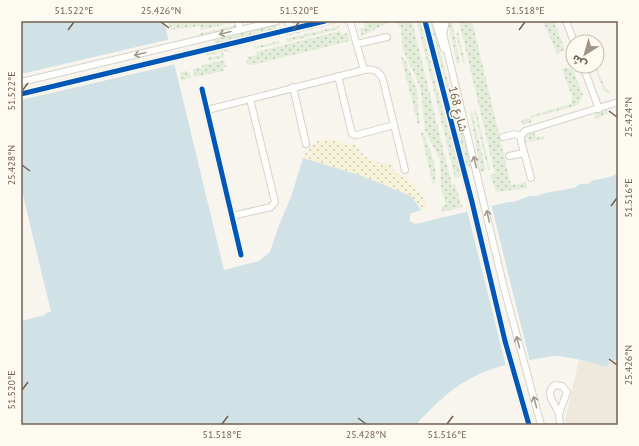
<svg xmlns="http://www.w3.org/2000/svg" width="639" height="446" font-family="'PT Sans','Noto Sans Arabic',sans-serif">
  <style>
    .residential { fill: #efe8dc }
    .grass { fill: url(#grass-dots) }
    .sand { fill: url(#sand-dots) }
    .water { fill: #d0e2e6 }
    .pier { fill: #f7f5ee }
    .lines { fill: none; stroke-linecap: round; stroke-linejoin: round }
    .minor-casing { stroke: #d6d2cc; stroke-width: 8 }
    .minor { stroke: #fefefc; stroke-width: 6 }
    .cycleway-casing { stroke: #fdfaf1; stroke-width: 8 }
    .cycleway { stroke: #0057b8; stroke-width: 5 }
    .oneway { stroke: #a4978c }
    .ticks { fill: none; stroke: #736050; stroke-width: 1.5 }
    .labels { text-anchor: middle; stroke-width: 3; stroke-linejoin: round; paint-order: stroke }
    .street-label { font-size: 12px; fill: #736050; stroke: #fdfaf1 }
    .neatline { fill: none; stroke: #736050; stroke-width: 1.5 }
    .ticks-label { font-size: 10px; text-anchor: middle; fill: #736050 }
  </style>
  <defs>
    <pattern id="grass-dots" width="8" height="8" patternUnits="userSpaceOnUse"><rect width="8" height="8" fill="#e3edda"/><path d="M2 2h.1M6 6h.1" fill="none" stroke="#bcc3b3" stroke-width="1.8" stroke-linecap="round"/></pattern>
    <pattern id="sand-dots" width="8" height="8" patternUnits="userSpaceOnUse"><rect width="8" height="8" fill="#f6f3da"/><path d="M2 2h.1M6 6h.1" fill="none" stroke="#ccc8b3" stroke-width="1.8" stroke-linecap="round"/></pattern>
  </defs>
  <rect width="100%" height="100%" fill="#f7f5ee"/>
  <path class="residential" d="M614,359L618,360V425H566L565,420L579,360L607,367L610,362Z"/>
  <path class="grass" d="M168,21H235V22L201,30L200,26L171,30Z
    M337,21H344L347,25L340,22L286,36V35Z
    M369,21H412L452,185L455,184L462,207L442,212V206L446,204L441,188L440,160L425,131L421,91L416,77L403,51L401,28L397,23L389,22L362,36L359,29L365,27L364,23Z
    M417,21H420L436,85L462,176L455,178Z
    M430,21H432C444,70 459,117 471,166L467,167Z
    M448,21H452L460,63L457,64Z
    M459,21H472L511,185L526,182L527,188L496,192L490,175L495,174Z
    M543,21H554L565,50L557,54Z
    M237,25V27L199,36V34Z
    M276,25V29L215,44L214,40Z
    M339,26V29L287,42L286,39Z
    M340,31L342,35L347,33L350,41L252,65H248L246,62L248,57L257,55L256,52Z
    M458,32L465,62L463,63L456,33Z
    M279,41L280,43L255,49L254,47Z
    M224,49L234,53L223,51L224,57L208,61L207,58L222,55V52L207,56L206,54Z
    M401,57L405,59L417,90L418,110L420,123L418,125Z
    M224,60L226,67H223L224,71L195,77L193,70L197,67L202,68V65Z
    M594,66H596L605,88L610,92V95L604,91Z
    M567,67L573,70L583,95L578,105L531,118L532,122L523,125L521,120L531,118L530,116L571,104L572,96L562,69Z
    M186,71L190,73L191,77L182,81L180,72Z
    M476,110L490,170H488L474,111Z
    M607,110L608,114L594,119L595,114Z
    M472,111L486,171L481,172L470,112Z
    M532,132L535,134L536,138L544,136L545,139L529,142L527,136L526,144L524,138L526,134Z
    M421,133H424C427,145 442,174 433,185Z"/>
  <path class="sand" d="M331,139L349,146L354,143C360,153 370,163 383,163C387,164 388,162 392,164L394,171L399,175H403L421,193L428,208L421,210L415,200L404,193L362,176L303,158C308,146 317,138 331,139Z"/>
  <path class="water" d="M21,21H164L224,270L259,261L270,252L279,225L291,197L303,158L362,176L404,193L412,197L421,210L410,214V221L415,224L508,202H514L530,196H537L545,193L574,188L580,184H587L594,180L610,177L618,173V360H611L607,367C591,363 571,356 553,356C545,357 535,359 526,361C475,369 450,387 416,425H21V321L45,315V313L51,312L21,187Z"/>
  <path class="pier" d="M171,39L176,64L21,100V74Z
    M491,204L530,362L506,366L467,210Z"/>
  <g class="lines">
    <g class="minor-casing">
      <path id="minor" d="M238,21L240,29
        M287,21L291,26L297,29
        M350,21L364,70
        M425,21L472,202L505,341L529,425
        M435,21L444,49
        M440,21L504,288L541,425
        M566,21L574,42
        M444,31L446,21
        M357,44L387,37
        M583,66L599,109
        M338,76L352,134L357,135L394,125
        M21,82L277,21
        M293,87L306,144
        M202,89L241,255
        M21,94L325,21
        M207,110L364,70C373,68 380,71 383,80L405,170
        M503,137L514,134L521,136
        M509,156L524,153
        M531,178L521,141V136L525,131L618,102
        M232,216L271,207L275,202L250,99
        M555,385L562,386L567,392L559,414C556,404 543,394 555,385Z
        M559,414L560,425"/>
    </g>
    <use href="#minor" class="minor"/>
    <g class="cycleway-casing">
      <path id="cycleway" d="M425,21L472,202L505,341L529,425
        M202,89L241,255
        M21,94L325,21"/>
    </g>
    <use href="#cycleway" class="cycleway"/>
  </g>
  <defs><path id="oneway-shaft" d="M-6 0H5M1.5-3L5.5 0L1.5 3" fill="none" stroke-width="1.6" stroke-linecap="round" stroke-linejoin="round"/></defs>
  <g class="oneway">
    <use href="#oneway-shaft" transform="translate(225 33) rotate(166)"/>
    <use href="#oneway-shaft" transform="translate(140 54) rotate(166)"/>
    <use href="#oneway-shaft" transform="translate(475 162) rotate(-104)"/>
    <use href="#oneway-shaft" transform="translate(488 216) rotate(-103)"/>
    <use href="#oneway-shaft" transform="translate(518 342) rotate(-105)"/>
    <use href="#oneway-shaft" transform="translate(535 402) rotate(-106)"/>
  </g>
  <path class="ticks" d="M161,22L169,28M68,30L74,22M293,30L299,22M519,30L525,22M22,91L28,83M609,111L617,117M22,165L30,171M611,206L617,198M609,359L617,365M22,390L28,382M358,418L366,424M222,424L228,416M447,424L453,416"/>
  <g class="labels">
    <g class="street-label">
      <text transform="translate(458 109) rotate(76)" y="4">شارع 168</text>
    </g>
  </g>
  <rect width="639" height="446" fill="none" stroke="#fdfaf1" stroke-width="44"/>
  <g transform="translate(585 54) rotate(217)"><circle r="19" fill="#fdfaf1" stroke="#c6bcb1"/>
  <path d="M0-3L7 15L0 10L-7 15Z" fill="#a19487"/>
  <text y="-6" font-size="11" font-weight="bold" text-anchor="middle" fill="#736050">ش</text>
  </g>
  <rect x="22" y="22" width="595" height="402" class="neatline"/>
  <g class="ticks-label">
    <text x="74" y="14">51.522°E</text>
    <text x="161" y="14">25.426°N</text>
    <text x="299" y="14">51.520°E</text>
    <text x="525" y="14">51.518°E</text>
    <text transform="translate(11 91) rotate(-90)" y="4">51.522°E</text>
    <text transform="translate(628 117) rotate(-90)" y="4">25.424°N</text>
    <text transform="translate(11 165) rotate(-90)" y="4">25.428°N</text>
    <text transform="translate(628 198) rotate(-90)" y="4">51.516°E</text>
    <text transform="translate(628 365) rotate(-90)" y="4">25.426°N</text>
    <text transform="translate(11 390) rotate(-90)" y="4">51.520°E</text>
    <text x="222" y="438">51.518°E</text>
    <text x="366" y="438">25.428°N</text>
    <text x="447" y="438">51.516°E</text>
  </g>
</svg>
